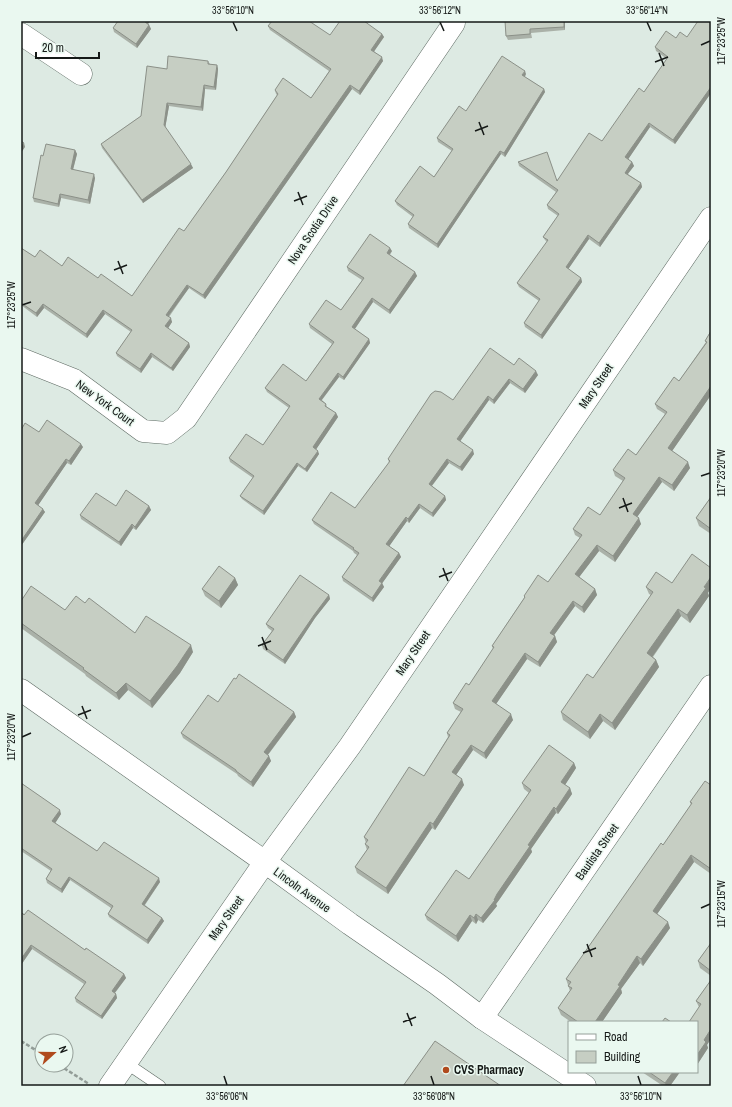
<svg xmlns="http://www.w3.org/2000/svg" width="732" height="1107" font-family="'Archivo Narrow',sans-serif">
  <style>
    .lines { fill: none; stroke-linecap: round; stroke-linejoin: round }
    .service-casing { stroke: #5d6962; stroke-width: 12 }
    .minor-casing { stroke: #5d6962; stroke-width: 23 }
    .tertiary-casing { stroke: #5d6962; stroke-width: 23 }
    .path { stroke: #929c97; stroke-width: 2.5; stroke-dasharray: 4 2; stroke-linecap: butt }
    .service { stroke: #fff; stroke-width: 11 }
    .minor { stroke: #fff; stroke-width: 22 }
    .tertiary { stroke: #fff; stroke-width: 22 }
    .wall { fill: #aab1a8 }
    .shaded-wall { fill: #8b9088 }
    .building { fill: #c6cec3; stroke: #8b9088 }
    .ticks { fill: none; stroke: #151917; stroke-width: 1.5 }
    .poi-dot { fill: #b04a1d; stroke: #eaf8f0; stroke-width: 1.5 }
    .labels { text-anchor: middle; stroke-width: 3; stroke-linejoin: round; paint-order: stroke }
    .street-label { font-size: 12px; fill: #151917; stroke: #eaf8f0 }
    .poi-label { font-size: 12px; font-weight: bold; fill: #151917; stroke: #eaf8f0; text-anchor: start }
    .neatline { fill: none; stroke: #151917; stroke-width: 1.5 }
    .ticks-label { font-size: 10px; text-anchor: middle; fill: #151917 }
  </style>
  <rect width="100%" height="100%" fill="#ddeae3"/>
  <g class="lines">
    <g class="service-casing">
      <path id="service" d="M126,1063L160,1086"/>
    </g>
    <g class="minor-casing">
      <path id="minor" d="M21,34L81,74
        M21,359L74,380L143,431L167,433L186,418L454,23L452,21
        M482,1018L711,686"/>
    </g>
    <g class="tertiary-casing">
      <path id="tertiary" d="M21,690L265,862L350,924L437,984L482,1018L585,1086
        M110,1086L265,862L350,746L711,218"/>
    </g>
    <path class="path" d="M21,1041L42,1054
      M59,1065L89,1084"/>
    <use href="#service" class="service"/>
    <use href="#minor" class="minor"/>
    <use href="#tertiary" class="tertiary"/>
  </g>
  <path class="wall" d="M505,21H565V30L531,33L532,38L508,40L506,36Z
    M711,21V93L675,144L650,127L628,159L632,162L634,166L628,174L641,183L642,187L600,247L589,239L568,269L581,278L582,282L542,339L525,327L524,323L539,301L519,287L517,283L547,242L545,240L543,237L558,216L548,209L547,205L556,192L519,166L518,162L557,180L602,141L644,92L667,59L656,51L655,47L676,38L687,37Z
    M148,24L149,25L151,29L137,48L114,32L113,28Z
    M268,26L330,35L382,34L384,37L374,51L383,61L360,95L352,89L205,299L189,288L169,317L172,322L168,328L189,343L190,347L173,371L152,357L141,373L117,356L116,353L131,332L105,314L87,338L44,308L37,317L21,305V248L35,257L98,278L132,296L184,231L226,172L277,95L276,94L275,90L311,98L329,71L270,30Z
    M208,61L210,64L217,65L218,69L216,90L205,89L203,111L169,106L165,128L193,168L143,203L102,148L101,144L141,116L167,69Z
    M526,74L525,77L544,89L545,92L505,157L501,154L438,248L409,228L408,224L413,217L397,205L395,201L434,177L452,151L438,142L437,138L466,111Z
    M75,150L77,154L73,170L95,178L90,204L61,198L59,207L34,202L33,198Z
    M392,251L390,255L415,272L417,276L390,314L373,302L355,329L369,339L370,343L344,380L339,377L322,400L326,404L327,407L336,413L338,417L316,449L319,454L307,472L298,466L264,515L242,499L240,496L253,478L230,462L229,458L263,445L289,408L267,392L265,388L306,381L332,344L310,328L309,324L341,310L362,280L348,271L347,267Z
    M711,331V395L672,451L690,468L674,491L662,482L637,517L641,524L615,562L599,551L579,577L595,589L597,595L584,613L575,606L554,635L555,636L557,642L540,667L527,659L496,704L513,720L486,759L473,750L456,775L464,785L435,830L432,828L388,894L357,873L355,867L367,850L365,844L366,843L364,837L424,776L448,737L447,733L461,712L455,709L453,703L469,685L493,649L492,646L524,598V596L548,582L580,538L575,535L573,529L600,515L623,481L615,476L613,470L636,455L665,414L657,409L655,404L679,381L706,342L705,341Z
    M514,365L538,375L525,393L510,383L494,404L489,400L460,441L474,454L462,471L449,463L432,486L445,496L446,500L433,517L420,508L409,523L407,521L389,546L399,553L401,557L382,583L384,587L373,602L343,581L342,577L357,555L354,553L353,551L314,524L312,520L355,508L389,463L388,459L453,400Z
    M21,430L39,432L83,447L71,465L67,463L38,505L45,512L21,546Z
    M711,497V534L699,526L696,518Z
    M116,506H149L151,510L136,530L133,528L121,546L81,519L80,515Z
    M235,578L238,585L221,608L205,596L202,589Z
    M672,583L708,593L709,596L690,623L681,616L653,657L656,660L659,667L615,730L603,721L590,739L563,720L561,712L593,678L651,595L649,594L646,587Z
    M329,595L330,599L315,618L285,664L263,649L262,645L272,631L268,628L266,624Z
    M21,601L65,610L85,603L135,633L193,652L180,673L152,708L128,690L119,700L86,676L85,674L21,628Z
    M218,702L294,712L296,717L268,755L271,761L253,787L238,776L237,774L183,738L181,733Z
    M574,763L576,768L565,785L570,788L572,794L558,814L556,813L531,849L532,852L499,900L496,904L497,906L483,923L478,920L476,924L472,921L458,942L427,920L425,915L469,879L529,793L524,789L522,783Z
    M21,783L61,814L55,823L97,851L160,882L145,905L162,918L164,921L148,944L109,917L108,914L111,908L70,880L62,893L47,883L46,879L51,871L21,851Z
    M711,785V874L694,862L657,914L670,928L643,966L640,963L621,989L622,993L602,1022H571L561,1015L558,1008L570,991L566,979L663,845L691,805L690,802Z
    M21,912L85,950L124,974L126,978L115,993L116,994L117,998L102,1019L76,1002L75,998L84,984L32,949L21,965Z
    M711,943V976L700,968L698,961Z
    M711,980L707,1045L708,1048L697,1065V1022L699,1007L696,1001Z
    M642,1072H680L670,1086H663Z"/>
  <path class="shaded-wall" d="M146,21H150L147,26L145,22Z
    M564,21H565V30L564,27Z
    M149,25L151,29L137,48L136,44Z
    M382,34L384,37L373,53L371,50Z
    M382,57L383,61L360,95L359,91Z
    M217,65L218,69L216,90L214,87Z
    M525,71L526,74L523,79L522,75Z
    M204,85L205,89L203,111L201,107Z
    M350,85L352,89L205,299L203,295Z
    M711,87V93L675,144L673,140Z
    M544,89L545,92L505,157L504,153Z
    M167,103L169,106L165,129L164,125Z
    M649,123L650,127L627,161L625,157Z
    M24,143L25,147L21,153V147Z
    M75,150L77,154L72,173L71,169Z
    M500,151L501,154L438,248L437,244Z
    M632,162L634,166L626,176L625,173Z
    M191,164L193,168L143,203L142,200Z
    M94,174L95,178L90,204L88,200Z
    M641,183L642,187L600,247L599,243Z
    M60,194L61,198L59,207L58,204Z
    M588,235L589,239L567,271L566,267Z
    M390,248L392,251L388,256L387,253Z
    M415,272L417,276L390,314L389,310Z
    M581,278L582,282L542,339L541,335Z
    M187,285L189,288L167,318L166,315Z
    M372,298L373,302L354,330L352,327Z
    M43,304L44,308L37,317L36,313Z
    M103,310L105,314L87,338L86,334Z
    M171,318L172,322L167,330L165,326Z
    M369,339L370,343L344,380L343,377Z
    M189,343L190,347L173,371L171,368Z
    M151,353L152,357L141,373L140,369Z
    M536,371L538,375L525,393L523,389Z
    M338,373L339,377L320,402L319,399Z
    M509,379L510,383L494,404L493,400Z
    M711,386V395L670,454L668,448Z
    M488,396L489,400L459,443L457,439Z
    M336,413L338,417L315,451L313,447Z
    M81,444L83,447L71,465L69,461Z
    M473,450L474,454L462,471L460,467Z
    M318,451L319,454L307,472L305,469Z
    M66,459L67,463L37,507L35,503Z
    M447,459L449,463L430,488L429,484Z
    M688,462L690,468L674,491L672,485Z
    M297,463L298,466L264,515L263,511Z
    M659,477L662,482L635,520L633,514Z
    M445,496L446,500L433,517L432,513Z
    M419,504L420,508L409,523L408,519Z
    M149,506L151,510L136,530L135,527Z
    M43,509L45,512L21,546V541Z
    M406,517L407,521L388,548L386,544Z
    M639,518L641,524L615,562L613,556Z
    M132,524L133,528L121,546L119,542Z
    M597,545L599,551L577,580L575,574Z
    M399,553L401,557L381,585L379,581Z
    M711,577V588L708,593L709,596L690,623L687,615L704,587Z
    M235,578L238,585L221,608L219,601Z
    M382,583L384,587L373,602L372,598Z
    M595,589L597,595L584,613L582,607Z
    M329,595L330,599L315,618L285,664L283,660L314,615Z
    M573,601L575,606L552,638L550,633Z
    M678,609L681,616L650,660L647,653Z
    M555,636L557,642L540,667L538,662Z
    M191,645L193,652L180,673L152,708L150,701Z
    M525,653L527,659L494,707L492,701Z
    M656,660L659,667L615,730L612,723Z
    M126,683L128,690L119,700L116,693Z
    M294,712L296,717L266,757L264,752Z
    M511,714L513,720L486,759L484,753Z
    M600,714L603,721L590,739L588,732Z
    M471,745L473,750L454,778L452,772Z
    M269,756L271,761L253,787L251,782Z
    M574,763L576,768L563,788L561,782Z
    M462,779L464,785L435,830L433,824Z
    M570,788L572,794L558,814L556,809Z
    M554,807L556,813L531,849L532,852L499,900L496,904L497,906L483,923L481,918L528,845Z
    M60,810L61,814L54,825L52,821Z
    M430,822L432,828L388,894L386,888Z
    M691,855L694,862L655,917L653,911Z
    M69,877L70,880L62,893L61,889Z
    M159,878L160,882L143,907L142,904Z
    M476,914L478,920L476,924L474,918Z
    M470,915L472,921L458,942L456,936Z
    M162,918L164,921L148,944L147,940Z
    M668,922L670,928L643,966L641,959Z
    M31,945L32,949L21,965V959Z
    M637,956L640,963L621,989L622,993L602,1022H595L618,985Z
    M124,974L126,978L113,995L112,991Z
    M116,994L117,998L102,1019L101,1016Z
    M711,1029V1039L707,1045L708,1048L697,1065V1055L704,1040Z
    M673,1072H680L670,1086H666L665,1083Z"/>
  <path class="building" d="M118,21H146L145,22L149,25L136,44L113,28Z
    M272,21H309L330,35L340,21H364L382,34L371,50L382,57L359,91L350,85L203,295L187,285L166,315L171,318L165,326L189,343L171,368L151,353L140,369L116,353L132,330L103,310L86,334L43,304L36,313L21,303V248L35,257L40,250L62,266L68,257L98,278L101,274L132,296L179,228L184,231L226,172L278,94L275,90L283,78L311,98L331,69L268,26Z
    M505,21H564V27L530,29V34L506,36Z
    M698,21H711V87L673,140L649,123L625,157L632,162L625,173L641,183L599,243L588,235L566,267L581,278L541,335L524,323L540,299L517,283L548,240L543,237L559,214L547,205L558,190L518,162L547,152L557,181L589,133L602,141L639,88L644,92L668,57L655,47L666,31L676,38L680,32L687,37Z
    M168,56L208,61V64L217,65L214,87L204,85L201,107L167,103L164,125L191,164L142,200L101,144L141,116L147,66L167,69Z
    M502,56L525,71L522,75L544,89L504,153L500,151L437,244L408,224L414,215L395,201L420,166L434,177L453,149L437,138L459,106L466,111Z
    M21,141L24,143L21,147Z
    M46,144L75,150L71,169L94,174L88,200L60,194L58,204L33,198L41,155L43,156Z
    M370,234L390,248L387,253L415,272L389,310L372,298L352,327L369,339L343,377L338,373L319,399L326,404L325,406L336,413L313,447L318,451L305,469L297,463L263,511L240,496L254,476L229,458L246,434L263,445L290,406L265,388L283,364L306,381L334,342L309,324L326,300L341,310L364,278L347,267Z
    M711,331V386L668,448L688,462L672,485L659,477L633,514L639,518L613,556L597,545L575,574L595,589L582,607L573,601L550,633L555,636L538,662L525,653L492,701L511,714L484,753L471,745L452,772L462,779L433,824L430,822L386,888L355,867L369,847L365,844L368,840L364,837L409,767L424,776L450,735L447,733L463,709L453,703L466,683L469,685L494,647L492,646L525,597L524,596L538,575L548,582L582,535L573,529L588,507L600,515L625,478L613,470L628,449L636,455L667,412L655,404L674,377L679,381L707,342L705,341Z
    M490,348L514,365L519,358L536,371L523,389L509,379L493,400L488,396L457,439L473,450L460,467L447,459L429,484L445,496L432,513L419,504L408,519L406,517L386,544L399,553L379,581L382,583L372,598L342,577L359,553L353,549L354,548L312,520L331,492L355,508L390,461L388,459L431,394L435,391L441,392L453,400Z
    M47,420L81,444L69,461L66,459L35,503L43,509L21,541V430L25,423L39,432Z
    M126,490L149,506L135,527L132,524L119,542L80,515L96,493L116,506Z
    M711,497V529L696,518Z
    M692,554L711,568V577L704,587L706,588L687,615L678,609L647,653L656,660L612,723L600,714L588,732L561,712L587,674L593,678L653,592L646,587L656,572L672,583Z
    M219,566L235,578L219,601L202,589Z
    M300,575L329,595L314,615L283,660L262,645L274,629L266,624Z
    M31,586L65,610L76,596L85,603L89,598L135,633L146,616L191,645L177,666L150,701L126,683L116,693L83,669L84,668L21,623V601Z
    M239,674L294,712L264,752L269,756L251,782L236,771V770L181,733L208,695L218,702L234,678L236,679Z
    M549,745L574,763L561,782L570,788L556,809L554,807L528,845L530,846L497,894L494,900H495L481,918L476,914L474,918L470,915L456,936L425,915L456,870L469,879L531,790L522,783Z
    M705,781L711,785V869L691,855L653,911L668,922L641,959L637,956L618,985L620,986L595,1022H578L558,1008L572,988L568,986L571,982L566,979L661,843L663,845L692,803L690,802Z
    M21,783L60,810L52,821L97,851L104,842L159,878L142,904L162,918L147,940L108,914L113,906L69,877L61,889L46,879L52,869L21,848Z
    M28,910L85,950L86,948L124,974L112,991L116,994L101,1016L75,998L86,982L31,945L21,959V912L24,915Z
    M711,943V971L698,961Z
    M711,980V1029L704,1040L706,1042L697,1055V1022H689L701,1004L696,1001Z
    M665,1018L671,1022H662Z
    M435,1041L501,1086H403Z
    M649,1072H673L665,1083Z"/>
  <path class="ticks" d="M233,22L237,31M440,22L444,31M647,22L651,31M701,45L710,41M659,53L664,66M655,62L668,57M479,122L484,135M475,131L488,126M298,192L303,205M294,201L307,196M118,261L123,274M114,270L127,265M22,305L31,302M701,476L710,473M623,498L628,512M619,508L632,503M443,568L448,581M439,577L452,572M262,637L267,650M258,646L271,641M82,706L87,719M78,715L91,710M22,737L31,733M701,908L710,904M587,944L592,957M583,953L596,948M407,1013L412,1026M403,1022L416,1017M224,1076L227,1085M431,1076L434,1085M638,1076L641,1085"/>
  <circle class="poi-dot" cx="446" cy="1070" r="4"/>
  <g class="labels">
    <g class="street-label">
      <text transform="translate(313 230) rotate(-56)" y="4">Nova Scotia Drive</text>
      <text transform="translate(596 386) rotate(-56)" y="4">Mary Street</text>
      <text transform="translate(105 403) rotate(36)" y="4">New York Court</text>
      <text transform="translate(413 653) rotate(-56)" y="4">Mary Street</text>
      <text transform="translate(597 852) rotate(-55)" y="4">Bautista Street</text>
      <text transform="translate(302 890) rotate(36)" y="4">Lincoln Avenue</text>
      <text transform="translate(226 918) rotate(-55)" y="4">Mary Street</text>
    </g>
    <g class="poi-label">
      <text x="454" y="1074">CVS Pharmacy</text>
    </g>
  </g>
  <rect width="732" height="1107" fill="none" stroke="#eaf8f0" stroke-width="44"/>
  <rect x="568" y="1021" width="130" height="52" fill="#eaf8f0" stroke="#959f99"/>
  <rect x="576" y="1034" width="20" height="6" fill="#ffffff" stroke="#959f99"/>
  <text x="604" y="1041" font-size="12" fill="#151917">Road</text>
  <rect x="576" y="1051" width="20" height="12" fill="#c6cec3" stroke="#959f99"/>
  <text x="604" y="1061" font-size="12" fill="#151917">Building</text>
  <g transform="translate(54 1053) rotate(69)"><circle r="19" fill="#eaf8f0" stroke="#959f99"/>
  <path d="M0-3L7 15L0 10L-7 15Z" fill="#b04a1d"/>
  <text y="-6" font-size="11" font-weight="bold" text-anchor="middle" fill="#151917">N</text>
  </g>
  <path d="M36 52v6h63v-6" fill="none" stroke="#151917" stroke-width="2"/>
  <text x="42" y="52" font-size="12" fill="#151917" stroke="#eaf8f0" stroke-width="3" paint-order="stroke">20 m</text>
  <rect x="22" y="22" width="688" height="1063" class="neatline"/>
  <g class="ticks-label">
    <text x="233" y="14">33°56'10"N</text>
    <text x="440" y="14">33°56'12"N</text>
    <text x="647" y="14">33°56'14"N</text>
    <text transform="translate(721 41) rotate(-90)" y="4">117°23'25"W</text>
    <text transform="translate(11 305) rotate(-90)" y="4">117°23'25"W</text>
    <text transform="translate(721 473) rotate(-90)" y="4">117°23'20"W</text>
    <text transform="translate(11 737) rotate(-90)" y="4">117°23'20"W</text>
    <text transform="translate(721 904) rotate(-90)" y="4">117°23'15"W</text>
    <text x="227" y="1100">33°56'06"N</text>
    <text x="434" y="1100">33°56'08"N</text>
    <text x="641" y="1100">33°56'10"N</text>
  </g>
</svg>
